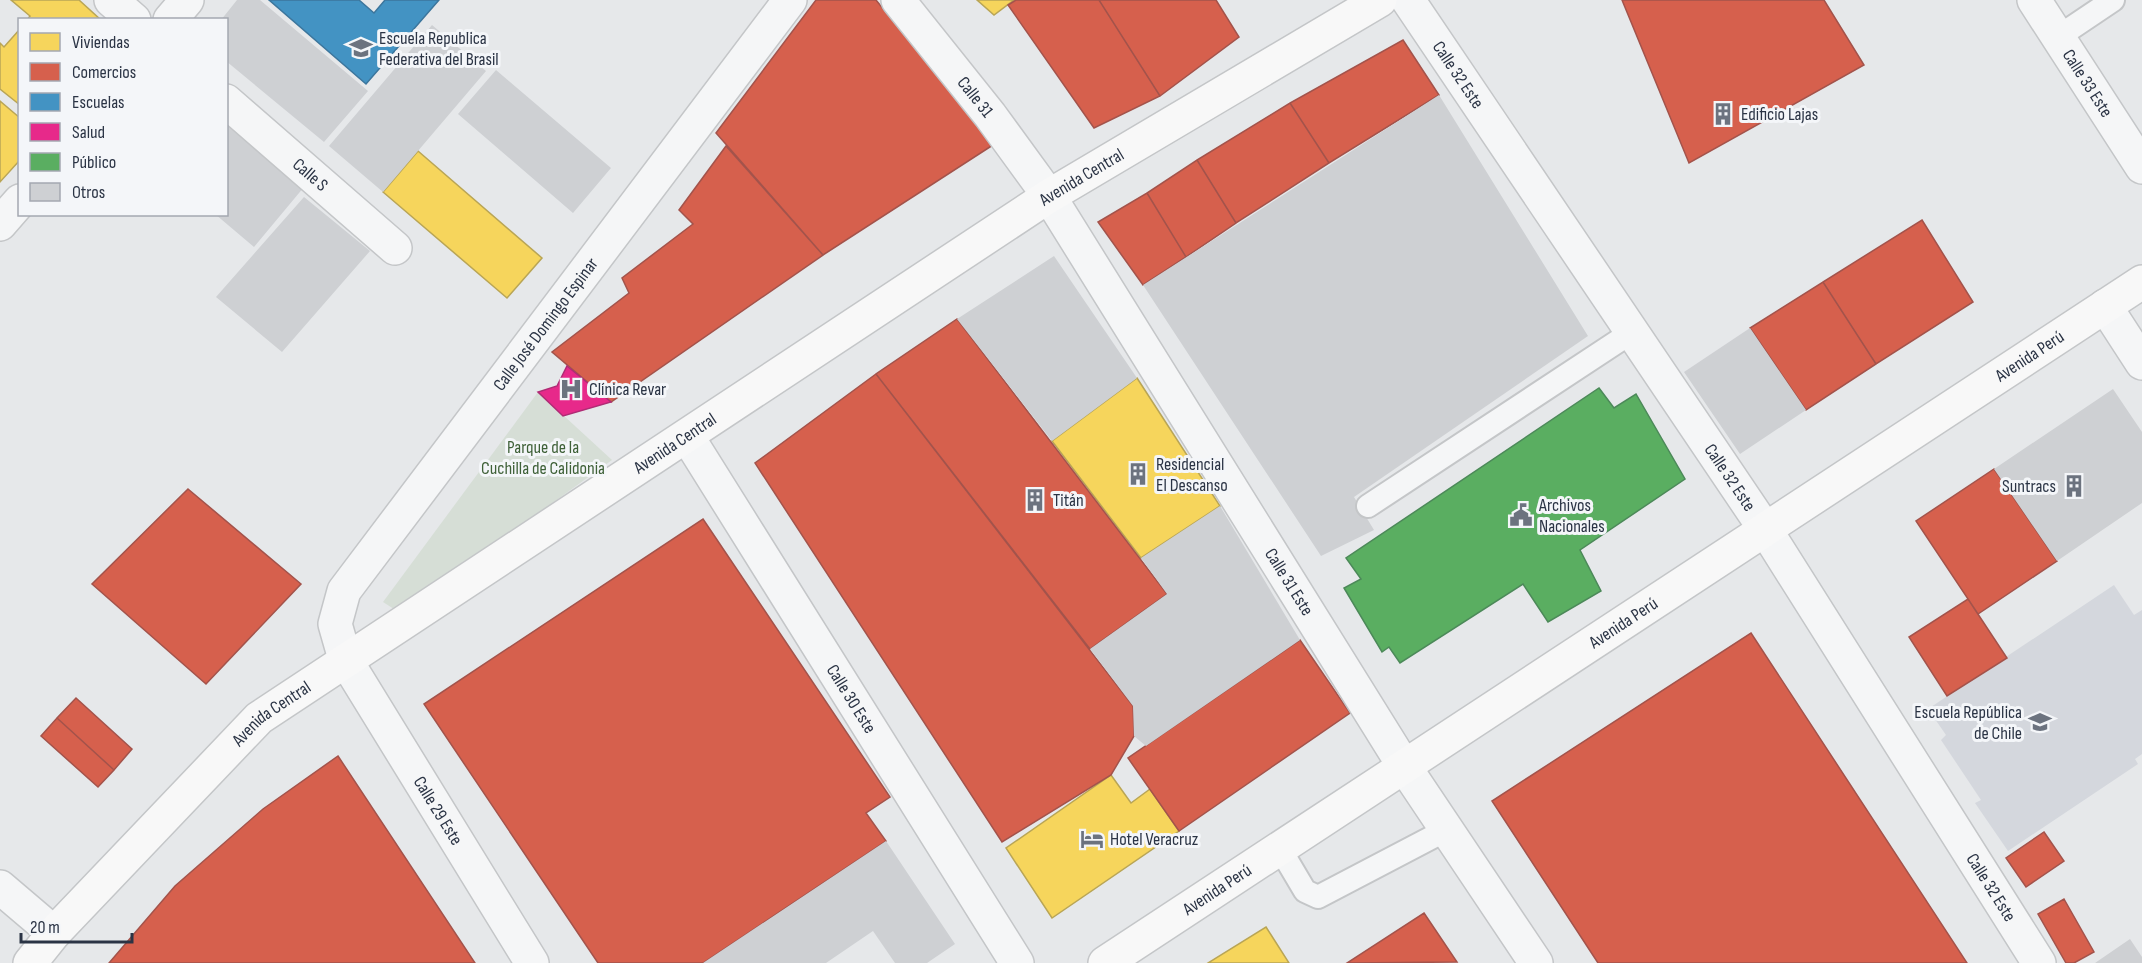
<svg xmlns="http://www.w3.org/2000/svg" width="2142" height="963" font-family="'Sofia Sans Condensed',sans-serif">
  <style>
    .built { fill: #d4d7dd }
    .green { fill: #d6ded6 }
    .homes { fill: #f6d55c; stroke: #b9a555; stroke-width: 1.5 }
    .shops { fill: #d6604d; stroke: #a3534b; stroke-width: 1.5 }
    .schools { fill: #4393c3; stroke: #3c769d; stroke-width: 1.5 }
    .health { fill: #e7298a; stroke: #af2c75; stroke-width: 1.5 }
    .public { fill: #5aae61; stroke: #4c8959; stroke-width: 1.5 }
    .building { fill: #ced0d3 }
    .lines { fill: none; stroke-linecap: round; stroke-linejoin: round }
    .service-casing { stroke: #c4c6c8; stroke-width: 26 }
    .minor-casing { stroke: #c4c6c8; stroke-width: 36 }
    .tertiary-casing { stroke: #c4c6c8; stroke-width: 36 }
    .secondary-casing { stroke: #c4c6c8; stroke-width: 36 }
    .service { stroke: #f5f6f7; stroke-width: 22 }
    .minor { stroke: #f5f6f7; stroke-width: 33 }
    .tertiary { stroke: #f5f6f7; stroke-width: 33 }
    .secondary { stroke: #f8f8f8; stroke-width: 33 }
    .labels { text-anchor: middle; stroke-width: 6; stroke-linejoin: round; paint-order: stroke }
    .poi-label { font-size: 18px; fill: #2b3445; stroke: #f4f6f9; text-anchor: start }
    .street-label { font-size: 18px; fill: #2b3445; stroke: #f4f6f9 }
    .park-label { font-size: 18px; fill: #3f6138; stroke: #f4f6f9 }
  </style>
  <rect width="100%" height="100%" fill="#e6e8ea"/>
  <path class="built" d="M2114,585L2134,615L2142,610V754L2135,759L2138,764L2008,851L1975,803L1981,800L1941,740L1946,735L1928,709Z"/>
  <path class="green" d="M538,392L612,460L400,613L383,602Z"/>
  <path class="homes" d="M11,0H79L101,20H27L30,16Z
    M977,0H1014L994,15Z
    M20,29V105L0,89V43L4,47Z
    M0,101L20,118V160L0,182Z
    M418,151L542,258L507,298L383,192Z
    M1137,378L1220,506L1141,558L1052,441Z
    M1111,775L1131,803L1150,789L1179,831L1052,918L1006,848Z
    M1266,927L1289,963H1208Z"/>
  <path class="shops" d="M816,0H876L993,145L823,255L716,133Z
    M1016,0H1099L1160,96L1094,128L1008,5Z
    M1099,0H1216L1239,37L1160,96Z
    M1622,0H1824L1864,65L1689,163Z
    M1403,40L1439,95L1329,163L1290,103Z
    M1290,103L1329,163L1236,223L1197,160Z
    M726,146L823,255L611,402L552,352L629,293L622,278L693,224L679,210Z
    M1197,160L1236,223L1186,257L1147,193Z
    M1147,193L1186,257L1143,285L1098,222Z
    M1922,220L1973,302L1876,364L1823,282Z
    M1823,282L1876,364L1806,410L1750,328Z
    M957,319L1167,594L1090,649L876,374Z
    M876,374L1133,706L1134,736L1111,775L1002,842L755,463Z
    M1994,469L2057,561L1978,614L1916,521Z
    M188,489L301,584L206,684L92,584Z
    M703,519L890,797L866,813L886,841L703,963H598L424,704Z
    M1968,599L2007,658L1947,696L1909,637Z
    M1751,633L1967,963H1598L1492,801Z
    M1300,640L1350,713L1179,831L1128,758Z
    M76,698L132,749L114,770L57,718Z
    M57,718L114,770L98,787L41,736Z
    M338,756L475,963H109L175,886L263,809Z
    M2044,832L2064,861L2026,887L2006,858Z
    M2064,899L2094,952L2074,963H2066L2038,914Z
    M1424,913L1457,962L1347,963Z"/>
  <path class="schools" d="M269,0H359L374,13L385,0H439L366,84Z"/>
  <path class="health" d="M567,366L611,402L563,416L538,392L557,386Z"/>
  <path class="public" d="M1599,388L1614,408L1636,394L1685,479L1580,550L1601,591L1548,622L1523,584L1400,663L1389,647L1382,652L1344,588L1361,579L1346,558Z"/>
  <path class="building" d="M237,0H260L368,91L324,142L226,61V20H221Z
    M432,25L486,71L383,192L329,146Z
    M496,70L611,168L573,213L458,114Z
    M1439,95L1588,336L1354,497L1374,530L1321,556L1143,285Z
    M226,112L309,181L254,247L215,214H226Z
    M304,197L370,251L282,352L216,297Z
    M1054,256L1137,378L1052,441L957,319Z
    M1750,328L1806,410L1740,454L1684,372Z
    M2113,389L2142,432V503L2057,561L1994,469Z
    M1220,506L1300,640L1146,746L1134,736L1133,706L1090,649L1167,594L1141,558Z
    M886,841L955,944L927,963H895L873,931L826,963H703Z
    M2130,939L2142,957V963H2095Z"/>
  <g class="lines">
    <g class="service-casing">
      <path id="service" d="M2058,37L2113,0
        M1368,506L1632,332
        M1279,847L1305,891L1318,897L1446,830"/>
    </g>
    <g class="minor-casing">
      <g id="minor">
        <path d="M111,0L134,20"/>
        <path id="s1" d="M898,0L990,115L1049,196L1404,766L1536,963"/>
        <path id="s2" d="M1408,0L1765,529L2039,963"/>
        <path id="s3" d="M2034,0L2142,167"/>
        <path d="M170,20L187,0"/>
        <path id="s4" d="M226,101L395,248"/>
        <path d="M0,224L20,201"/>
        <path d="M2105,306L2142,363"/>
        <path id="s5" d="M687,436L1017,963"/>
        <path id="s6" d="M345,659L532,963"/>
        <path d="M0,887L54,933"/>
      </g>
    </g>
    <g class="tertiary-casing">
      <g id="tertiary">
        <path id="s7" d="M345,659L335,624L344,591L790,0"/>
      </g>
    </g>
    <g class="secondary-casing">
      <g id="secondary">
        <path id="s8" d="M30,963L54,933L259,718L1049,196L1380,0"/>
        <path id="s9" d="M1105,963L2142,282"/>
      </g>
    </g>
    <use href="#service" class="service"/>
    <use href="#minor" class="minor"/>
    <use href="#tertiary" class="tertiary"/>
    <use href="#secondary" class="secondary"/>
  </g>
  <defs>
    <g id="school-bare" transform="scale(1.8)"><path d="M0-5L7-2L0 1L-7-2ZM-4 1L0 2.5L4 1V4Q0 6-4 4Z" fill="#6c737f" stroke="#f4f6f9" stroke-width="2.5" paint-order="stroke"/></g>
    <g id="building-bare" transform="scale(1.8)"><path d="M-4-6H4V6H1V3H-1V6H-4ZM-2.5-4.3h1.7v1.8h-1.7ZM.8-4.3h1.7v1.8H.8ZM-2.5-1h1.7V.8h-1.7ZM.8-1h1.7V.8H.8Z" fill="#6c737f" stroke="#f4f6f9" stroke-width="2.5" paint-order="stroke"/></g>
    <g id="hospital-bare" transform="scale(1.8)"><path d="M-5-5h3v3.5h4V-5h3V5h-3V1.5h-4V5h-3Z" fill="#6c737f" stroke="#f4f6f9" stroke-width="2.5" paint-order="stroke"/></g>
    <g id="civic-bare" transform="scale(1.8)"><path d="M-.6-6.5H3V-4.5H.6V-3L4-1V1h2V6H-6V1h2V-1L-.6-3ZM-1.2 2.5V6h2.4V2.5Z" fill="#6c737f" stroke="#f4f6f9" stroke-width="2.5" paint-order="stroke"/></g>
    <g id="hotel-bare" transform="scale(1.8)"><path d="M-6-4.5h1.5V1H6V5H4.5V3h-9V5H-6ZM-4 0a1.8 1.8 0 1 1 3.6 0ZM.5 0V-2.5h3Q6-2.5 6 0Z" fill="#6c737f" stroke="#f4f6f9" stroke-width="2.5" paint-order="stroke"/></g>
  </defs>
  <g fill-rule="evenodd">
    <use href="#school-bare" x="361" y="48"/>
    <use href="#building-bare" x="1723" y="114"/>
    <use href="#hospital-bare" x="571" y="389"/>
    <use href="#building-bare" x="1138" y="474"/>
    <use href="#building-bare" x="2074" y="486"/>
    <use href="#building-bare" x="1035" y="500"/>
    <use href="#civic-bare" x="1521" y="515"/>
    <use href="#school-bare" x="2040" y="722"/>
    <use href="#hotel-bare" x="1092" y="839"/>
  </g>
  <g class="labels">
    <g class="poi-label">
      <text x="379" y="44">Escuela Republica<tspan x="379" dy="21">Federativa del Brasil</tspan></text>
      <text x="1741" y="120">Edificio Lajas</text>
      <text x="589" y="395">Clínica Revar</text>
      <text x="1156" y="470">Residencial<tspan x="1156" dy="21">El Descanso</tspan></text>
      <text x="2056" y="492" text-anchor="end">Suntracs</text>
      <text x="1053" y="506">Titán</text>
      <text x="1539" y="511">Archivos<tspan x="1539" dy="21">Nacionales</tspan></text>
      <text x="2022" y="718" text-anchor="end">Escuela República<tspan x="2022" dy="21">de Chile</tspan></text>
      <text x="1110" y="845">Hotel Veracruz</text>
    </g>
    <g class="street-label">
      <text dy="6" stroke="none"><textPath href="#s2" startOffset="90">Calle 32 Este</textPath></text>
      <text dy="6" stroke="none"><textPath href="#s3" startOffset="99">Calle 33 Este</textPath></text>
      <text dy="6" stroke="none"><textPath href="#s1" startOffset="124">Calle 31</textPath></text>
      <text dy="6" stroke="none"><textPath href="#s4" startOffset="112">Calle S</textPath></text>
      <text dy="6" stroke="none"><textPath href="#s8" startOffset="1320">Avenida Central</textPath></text>
      <text dy="6" stroke="none"><textPath href="#s7" startOffset="405">Calle José Domingo Espinar</textPath></text>
      <text dy="6" stroke="none"><textPath href="#s9" startOffset="1106">Avenida Perú</textPath></text>
      <text dy="6" stroke="none"><textPath href="#s8" startOffset="834">Avenida Central</textPath></text>
      <text dy="6" stroke="none"><textPath href="#s2" startOffset="576">Calle 32 Este</textPath></text>
      <text dy="6" stroke="none"><textPath href="#s1" startOffset="702">Calle 31 Este</textPath></text>
      <text dy="6" stroke="none"><textPath href="#s9" startOffset="620">Avenida Perú</textPath></text>
      <text dy="6" stroke="none"><textPath href="#s5" startOffset="310">Calle 30 Este</textPath></text>
      <text dy="6" stroke="none"><textPath href="#s8" startOffset="348">Avenida Central</textPath></text>
      <text dy="6" stroke="none"><textPath href="#s6" startOffset="178">Calle 29 Este</textPath></text>
      <text dy="6" stroke="none"><textPath href="#s2" startOffset="1062">Calle 32 Este</textPath></text>
      <text dy="6" stroke="none"><textPath href="#s9" startOffset="134">Avenida Perú</textPath></text>
    </g>
    <g class="park-label">
      <text x="543" y="453">Parque de la<tspan x="543" dy="21">Cuchilla de Calidonia</tspan></text>
    </g>
  </g>
  <rect x="18" y="18" width="210" height="198" fill="#f4f6f9" stroke="#a4a8b1" stroke-width="1.5"/>
  <rect x="30" y="33" width="30" height="18" fill="#f6d55c" stroke="#a4a8b1" stroke-width="1.5"/>
  <text x="72" y="48" font-size="18" fill="#2b3445">Viviendas</text>
  <rect x="30" y="63" width="30" height="18" fill="#d6604d" stroke="#a4a8b1" stroke-width="1.5"/>
  <text x="72" y="78" font-size="18" fill="#2b3445">Comercios</text>
  <rect x="30" y="93" width="30" height="18" fill="#4393c3" stroke="#a4a8b1" stroke-width="1.5"/>
  <text x="72" y="108" font-size="18" fill="#2b3445">Escuelas</text>
  <rect x="30" y="123" width="30" height="18" fill="#e7298a" stroke="#a4a8b1" stroke-width="1.5"/>
  <text x="72" y="138" font-size="18" fill="#2b3445">Salud</text>
  <rect x="30" y="153" width="30" height="18" fill="#5aae61" stroke="#a4a8b1" stroke-width="1.5"/>
  <text x="72" y="168" font-size="18" fill="#2b3445">Público</text>
  <rect x="30" y="183" width="30" height="18" fill="#ced0d3" stroke="#a4a8b1" stroke-width="1.5"/>
  <text x="72" y="198" font-size="18" fill="#2b3445">Otros</text>
  <path d="M21 933v9h111v-9" fill="none" stroke="#2b3445" stroke-width="3"/>
  <text x="30" y="933" font-size="18" fill="#2b3445" stroke="#f4f6f9" stroke-width="4.5" paint-order="stroke">20 m</text>
</svg>
